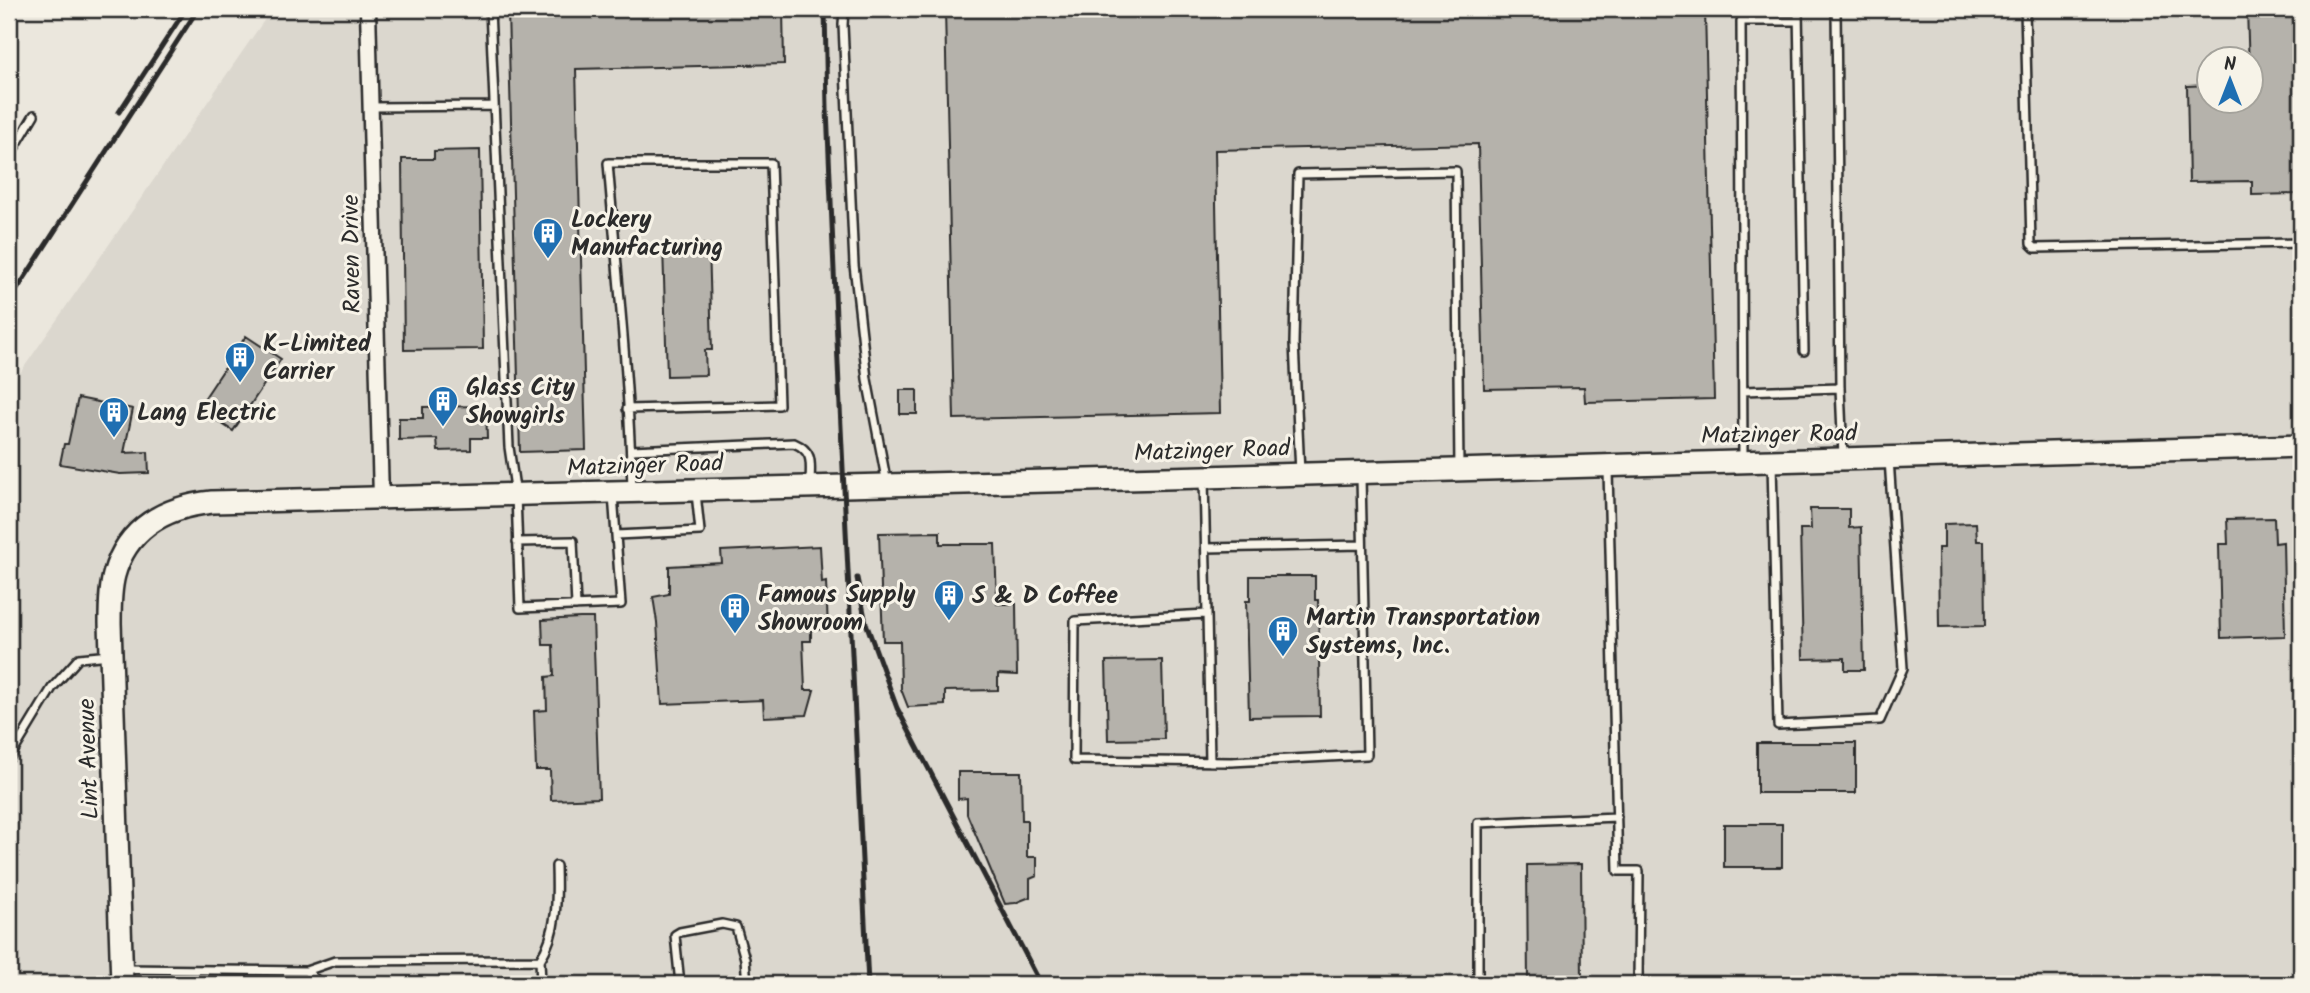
<svg xmlns="http://www.w3.org/2000/svg" width="2310" height="993" font-family="Kalam,sans-serif">
  <style>
    .built { fill: #dbd7ce; fill-rule: evenodd }
    .building { fill: #b5b2ab; stroke: #2b2b2b; stroke-width: 2 }
    .lines { fill: none; stroke-linecap: round; stroke-linejoin: round }
    .lane-casing { stroke: #2b2b2b; stroke-width: 12 }
    .street-casing { stroke: #2b2b2b; stroke-width: 19 }
    .secondary-casing { stroke: #2b2b2b; stroke-width: 26 }
    .lane { stroke: #f7f3e8; stroke-width: 7 }
    .street { stroke: #f7f3e8; stroke-width: 14 }
    .secondary { stroke: #f7f3e8; stroke-width: 21 }
    .rail { stroke: #2b2b2b; stroke-width: 5 }
    .labels { text-anchor: middle; stroke-width: 6; stroke-linejoin: round; paint-order: stroke }
    .poi-label { font-size: 24px; font-weight: bold; fill: #2b2b2b; stroke: #f7f3e8; text-anchor: start }
    .street-label { font-size: 24px; fill: #2b2b2b; stroke: #f7f3e8 }
  </style>
  <rect width="100%" height="100%" fill="#ebe7dd"/>
  <filter id="ink" filterUnits="userSpaceOnUse"><feTurbulence type="fractalNoise" baseFrequency=".0143" numOctaves="2"/><feDisplacementMap in="SourceGraphic" scale="14" xChannelSelector="R" yChannelSelector="G"/><feConvolveMatrix kernelMatrix="1 2 1 2 8 2 1 2 1" color-interpolation-filters="sRGB"/></filter>
  <g filter="url(#ink)">
    <path class="built" d="M272,9H2301V984H9V389ZM2208,60H2250V102H2208Z"/>
    <path class="building" d="M540,9H783L784,64L576,69L586,450L520,452L508,11Z
      M945,9H1705L1714,399L1585,402L1584,387L1484,389L1478,144L1215,150L1220,413L954,419Z
      M2247,9H2301V194L2252,195V181L2189,182L2187,86L2208,85V102H2250Z
      M480,150L483,349L404,350L402,159H434V151Z
      M709,244L712,350H705L706,375L667,376L663,246Z
      M246,336L281,359L233,431L198,408Z
      M900,390H917V414H900Z
      M78,398L133,409L124,453L148,452L149,473L120,474L60,464L64,444H68Z
      M486,406L487,438H471V450L438,451L437,439L399,440V418H423V407Z
      M1810,509H1849V528L1861,527L1864,670H1845V658L1803,659L1800,529H1811Z
      M2274,518L2275,543L2283,542L2285,636L2221,638L2219,544H2228L2227,519Z
      M1976,523L1977,541H1984L1985,626L1939,627L1938,548H1944V524Z
      M940,532V544H995L997,604H1016L1017,675L998,674V690L945,691V705L908,707L901,689L900,641H883L879,533Z
      M820,546L822,583L826,582L828,629L811,630V641H803L805,690H814L807,715L764,717L763,700L662,704L657,622L653,597L669,594V566L722,563L721,551Z
      M1250,576H1315V600H1318L1320,716L1249,717L1246,601H1250Z
      M580,618H593L599,798L551,800L550,770H536L534,711L547,710L546,677L554,676L553,645H543L542,620Z
      M1162,660L1164,739L1108,740L1106,661Z
      M1757,743H1856V793H1757Z
      M958,772H1021L1022,820H1027V857H1037V876L1030,879V897L1015,903L1005,904L967,814V798L958,799Z
      M1724,824H1782V867H1724Z
      M1581,864L1582,984H1528L1527,865Z"/>
    <g class="lines">
      <g class="lane-casing">
        <path id="lane" d="M490,9L509,447L516,495L520,608L621,604L613,494
          M844,9L843,25L854,265L867,379L887,484
          M1798,9L1804,351
          M1836,9L1840,388L1843,456
          M2025,9L2031,244L2035,248L2301,243
          M371,107L494,106
          M9,157L34,115
          M1743,391L1840,388
          M627,409L779,405L771,163H608C617,271 629,381 632,490
          M631,450L794,443C815,452 810,465 810,484
          M1743,460L1741,21H1798
          M1772,462L1778,725L1880,720L1903,668L1889,459
          M1608,470L1618,871H1639L1638,984
          M1300,473L1294,343L1298,174L1456,171L1459,469
          M1204,478L1207,614L1075,621L1074,760L1231,762L1367,755L1361,477
          M616,535L700,531L696,493
          M517,542L573,541L576,606
          M1206,548L1362,545
          M1207,614L1210,762
          M9,759L52,688L79,658L110,655
          M540,960L541,984
          M122,969L306,971L321,984
          M306,971L335,961L540,960C558,932 557,898 556,866
          M680,984L675,935L680,932L722,924L736,927L745,959L747,984
          M1478,984V823L1617,817"/>
      </g>
      <g class="street-casing">
        <path id="street" d="M368,9L381,498"/>
      </g>
      <g class="secondary-casing">
        <path id="secondary" d="M122,984L110,623C110,607 110,590 114,575C127,527 166,507 212,502L1204,477L2301,446"/>
      </g>
      <use href="#lane" class="lane"/>
      <use href="#street" class="street"/>
      <use href="#secondary" class="secondary"/>
      <path class="rail" d="M825,9L827,109L839,386L868,984
        M119,112L186,9
        M9,302L198,9
        M857,578L866,623L897,708L1041,984"/>
    </g>
  </g>
  <defs>
    <g id="building-pin" transform="scale(1.575)"><path d="M0 17L-7.5 6A9.5 9.5 0 1 1 7.5 6Z" fill="#1f6fb2" stroke="#f7f3e8"/><path d="M-4-6H4V6H1V3H-1V6H-4ZM-2.5-4.3h1.7v1.8h-1.7ZM.8-4.3h1.7v1.8H.8ZM-2.5-1h1.7V.8h-1.7ZM.8-1h1.7V.8H.8Z" fill="#fff"/></g>
  </defs>
  <g fill-rule="evenodd">
    <use href="#building-pin" x="548" y="233"/>
    <use href="#building-pin" x="240" y="357"/>
    <use href="#building-pin" x="443" y="401"/>
    <use href="#building-pin" x="114" y="412"/>
    <use href="#building-pin" x="949" y="595"/>
    <use href="#building-pin" x="735" y="608"/>
    <use href="#building-pin" x="1283" y="631"/>
  </g>
  <g class="labels">
    <g class="poi-label">
      <text x="571" y="227">Lockery<tspan x="571" dy="28">Manufacturing</tspan></text>
      <text x="263" y="351">K-Limited<tspan x="263" dy="28">Carrier</tspan></text>
      <text x="466" y="395">Glass City<tspan x="466" dy="28">Showgirls</tspan></text>
      <text x="137" y="420">Lang Electric</text>
      <text x="758" y="602">Famous Supply<tspan x="758" dy="28">Showroom</tspan></text>
      <text x="972" y="603">S &amp; D Coffee</text>
      <text x="1306" y="625">Martin Transportation<tspan x="1306" dy="28">Systems, Inc.</tspan></text>
    </g>
    <g class="street-label">
      <text transform="translate(351 254) rotate(-91)" y="8">Raven Drive</text>
      <text transform="translate(1779 434) rotate(-1)" y="8">Matzinger Road</text>
      <text transform="translate(1212 450) rotate(-2)" y="8">Matzinger Road</text>
      <text transform="translate(645 465) rotate(-2)" y="8">Matzinger Road</text>
      <text transform="translate(88 759) rotate(-92)" y="8">Lint Avenue</text>
    </g>
  </g>
  <rect width="2310" height="993" fill="none" stroke="#f7f3e8" stroke-width="35"/>
  <rect x="18" y="18" width="2275" height="958" fill="none" stroke="#2b2b2b" stroke-width="2.5" filter="url(#ink)"/>
  <g transform="translate(2230 80)"><circle r="33" fill="#f7f3e8" stroke="#a5a39c" stroke-width="2"/>
  <path d="M0-5L12 26L0 18L-12 26Z" fill="#1f6fb2"/>
  <text y="-10" font-size="19" font-weight="bold" text-anchor="middle" fill="#2b2b2b">N</text>
  </g>
</svg>
